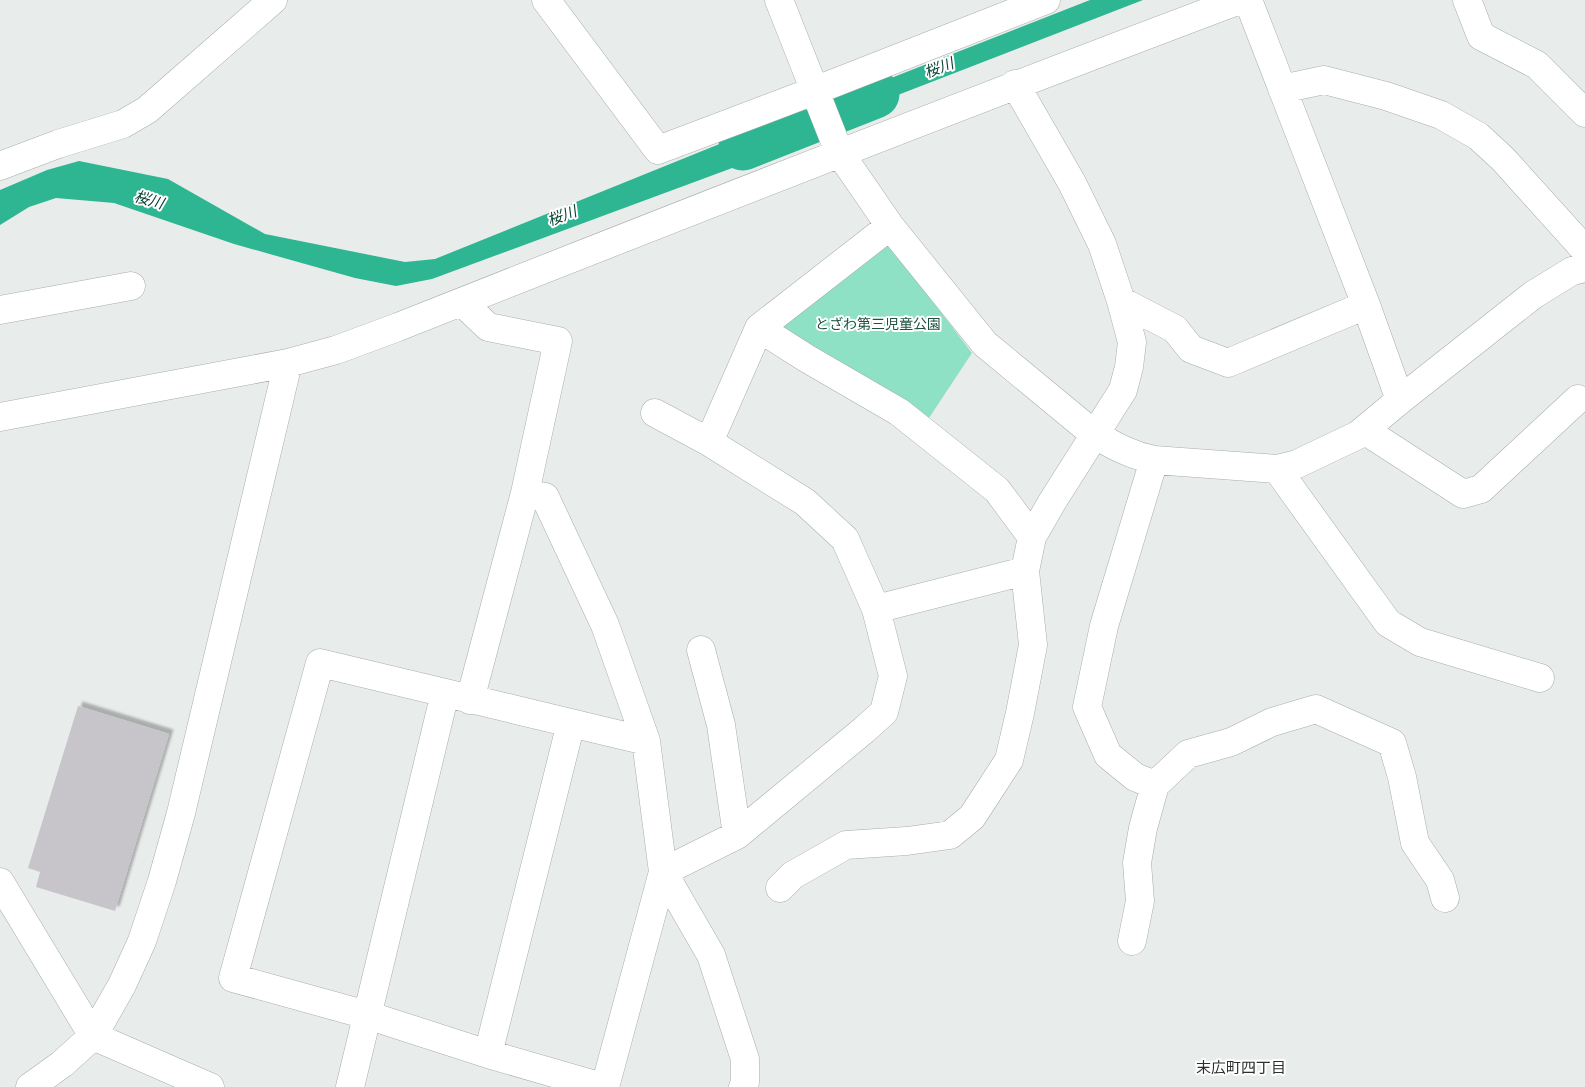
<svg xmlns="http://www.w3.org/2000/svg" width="1585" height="1087" font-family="'PT Sans','Noto Sans JP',sans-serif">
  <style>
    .green { fill: #8fe1c5 }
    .water { fill: #2eb693 }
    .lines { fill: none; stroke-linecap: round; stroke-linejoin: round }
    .river { stroke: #2eb693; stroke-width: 49 }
    .building { fill: #c7c5c9; filter: url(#shadow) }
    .minor-casing { stroke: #a8adab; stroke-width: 29 }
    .minor { stroke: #fff; stroke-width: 28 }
    .labels { text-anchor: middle; stroke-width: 4; stroke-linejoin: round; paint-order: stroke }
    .park-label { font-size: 14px; fill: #1c5141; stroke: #fff }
    .water-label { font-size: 15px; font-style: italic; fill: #084233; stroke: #fff }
    .neighbourhood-label { font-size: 15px; fill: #2d2f2e; stroke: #fff }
  </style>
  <defs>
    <filter id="shadow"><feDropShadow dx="4.5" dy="-4.5" stdDeviation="1" flood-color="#0004"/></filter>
  </defs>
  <rect width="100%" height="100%" fill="#e8edeb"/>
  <path class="green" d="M889,244L972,353L927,421L774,327Z"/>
  <path class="water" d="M1090,0H1143L841,117L835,100Z
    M801,111L811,139L432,279L396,286L355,278L234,244L114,203L56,198L29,207L0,225V190L47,170L79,161L168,179L265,234L405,262L435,259Z"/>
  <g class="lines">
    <path class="river" d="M743,146L875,94"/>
  </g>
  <path class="building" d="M78,706L169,734L115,911L36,887L40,872L28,868Z"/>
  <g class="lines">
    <g class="minor-casing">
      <path id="minor" d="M546,0L658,150L814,91L1046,0
        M779,0L839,152L890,226L985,344L1094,434C1114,446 1131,455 1154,460L1277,469L1297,464L1358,435L1400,400L1533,295L1572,271L1585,268
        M1248,0L1366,305L1400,400
        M1467,0L1481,36L1537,65L1585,113
        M1282,89L1324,80L1386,96L1441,115L1478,136L1503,159L1585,250
        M0,166L58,144L123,124L147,110L273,0
        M1121,301L1175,329L1191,349L1228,363L1366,305
        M462,302L488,327L558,341L525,493
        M0,310L131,286
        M759,328L806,358L899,412L997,490L1032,537
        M655,413L709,442L805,502L845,539L876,609L893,676L884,712L864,730L737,835L721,725L701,650
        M0,417L288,363L336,350L398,327C678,216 958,106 1240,0
        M1364,430L1463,494L1481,489L1578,399
        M709,442L759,328L890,226
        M1154,460L1104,626L1087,707L1108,755L1135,777L1155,785
        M1277,469L1388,623L1420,642L1540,678
        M876,609L1025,571
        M470,700L525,493L545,497L605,625L646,741L663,872L711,955L745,1059V1082L743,1087
        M0,882L93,1036L210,1087
        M780,888L793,875L846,845L907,841L950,835L972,817L1009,760L1020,713L1033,645L1025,571L1032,537L1052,502L1123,390L1129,367L1132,342L1121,301L1102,244L1072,183L1015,84
        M1132,941L1140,901L1137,863L1143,828L1155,785L1188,754L1231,742L1272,722L1316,709L1392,743L1402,777L1415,843L1440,880L1445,898
        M488,1054L571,723
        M30,1087L62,1064L93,1036L122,985L142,941L162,881L181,813L288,363
        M350,1087L445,693
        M602,1087L488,1054L367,1015L233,978L320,663L646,741
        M605,1087L663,872L737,835"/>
    </g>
    <use href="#minor" class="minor"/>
  </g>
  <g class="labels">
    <g class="park-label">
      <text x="878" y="329">とざわ第三児童公園</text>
    </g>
    <g class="water-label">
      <text transform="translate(939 68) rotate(-21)" y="5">桜川</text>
      <text transform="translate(149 200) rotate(16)" y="5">桜川</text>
      <text transform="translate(562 216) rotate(-21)" y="5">桜川</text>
    </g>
    <g class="neighbourhood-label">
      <text x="1241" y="1073">末広町四丁目</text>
    </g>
  </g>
</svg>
